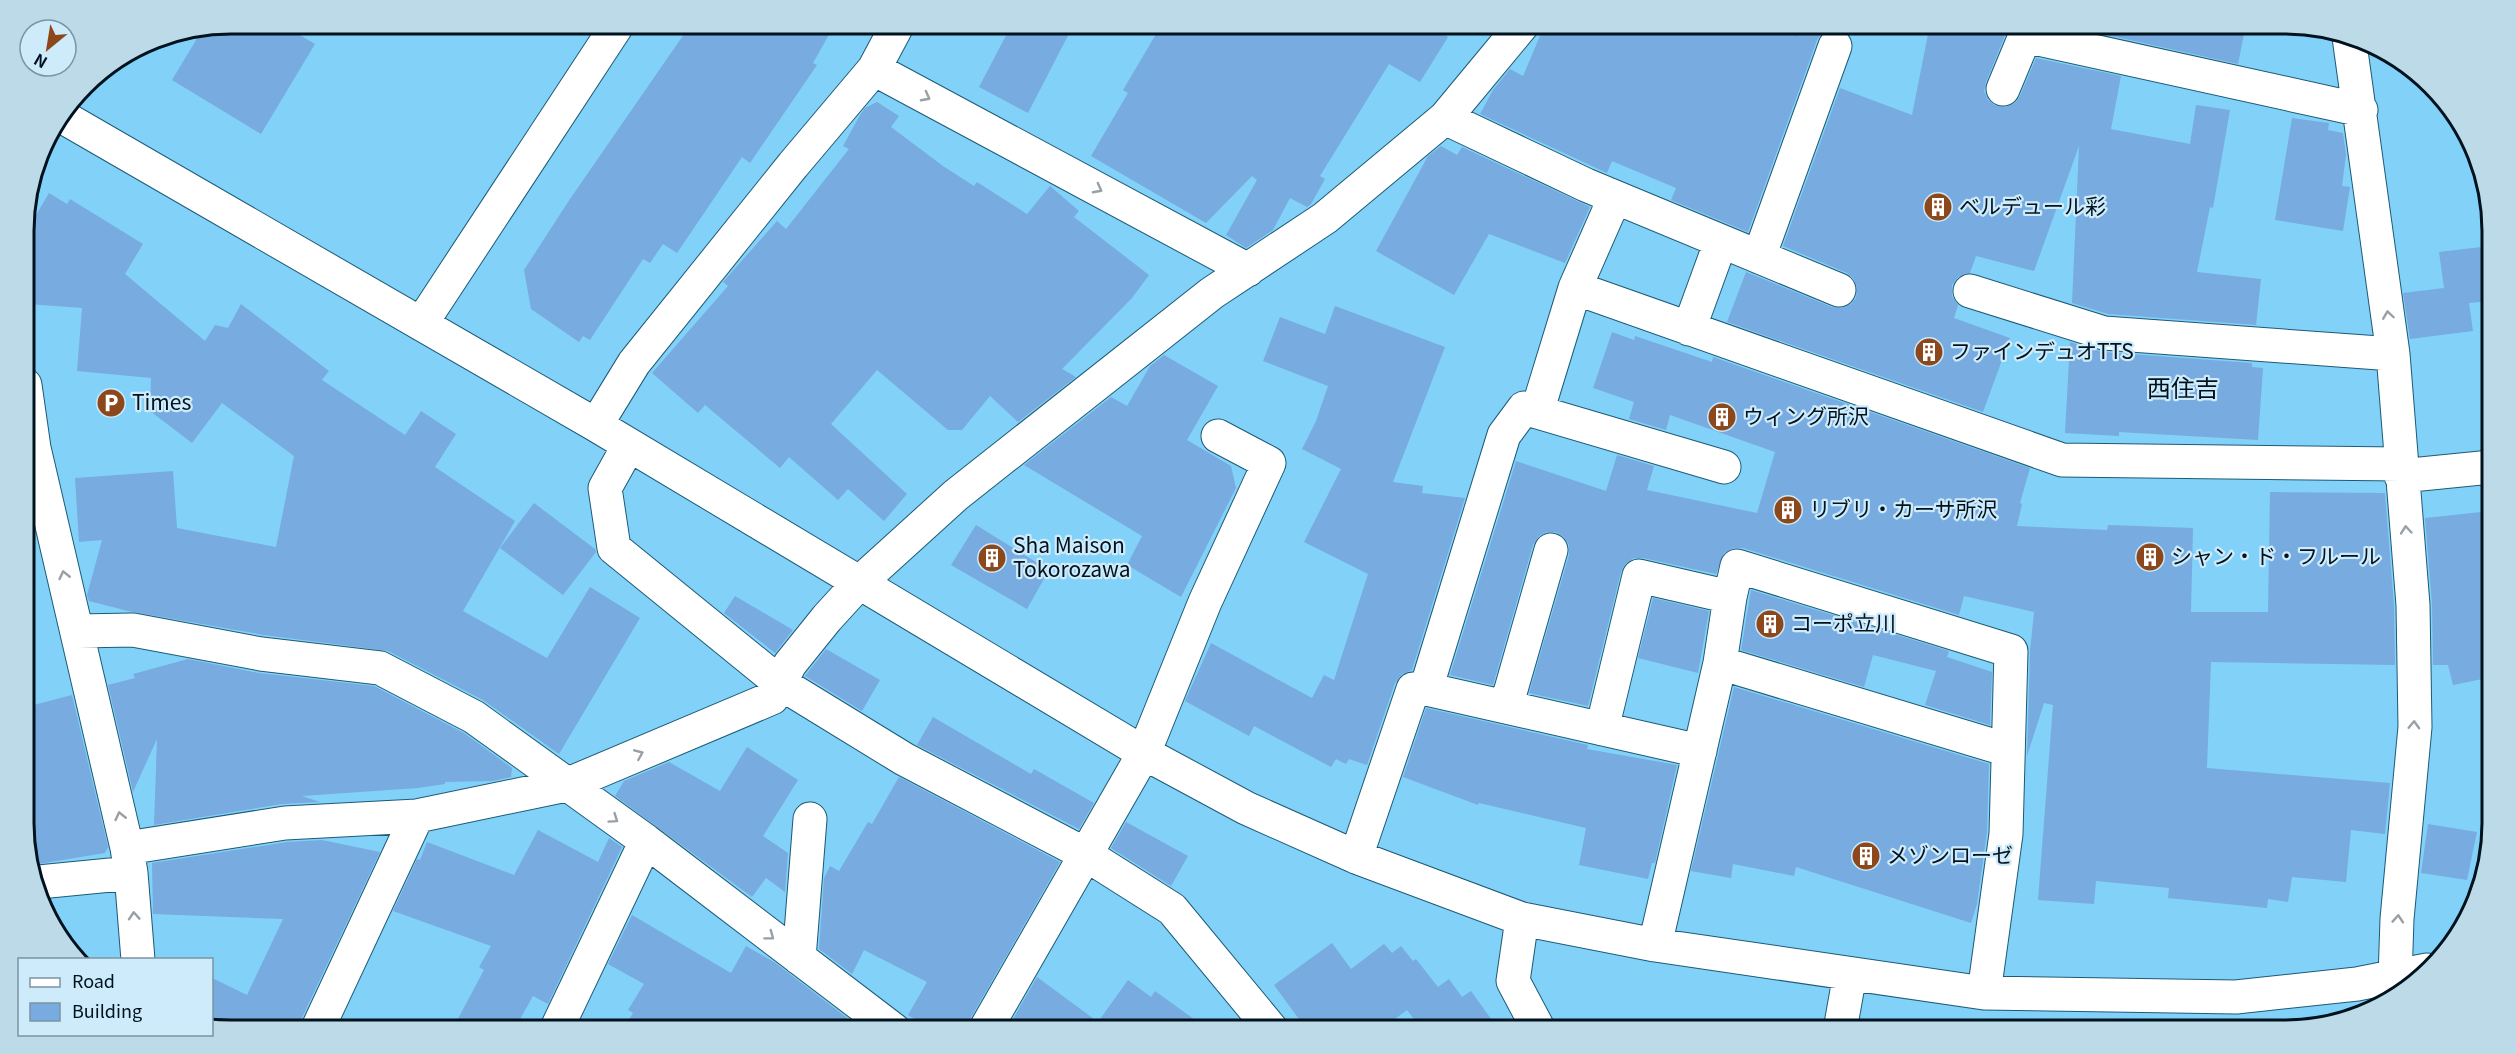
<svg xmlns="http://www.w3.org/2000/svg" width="2516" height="1054" font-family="Georgia,'Noto Sans JP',serif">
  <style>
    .building { fill: #78abe0 }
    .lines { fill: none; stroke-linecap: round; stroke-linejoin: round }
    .minor-casing { stroke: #1c5b76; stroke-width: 35 }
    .path { stroke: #3f6f88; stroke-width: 4; stroke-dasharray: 3 4.5; stroke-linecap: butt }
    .minor { stroke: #fff; stroke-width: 33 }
    .oneway { stroke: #99a0a5 }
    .labels { text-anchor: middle; stroke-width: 4.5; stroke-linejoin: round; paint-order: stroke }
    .poi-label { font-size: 21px; fill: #00121d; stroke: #cdebfb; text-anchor: start }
    .quarter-label { font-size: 24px; fill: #00121d; stroke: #cdebfb }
    .rim { fill: none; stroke: #00121d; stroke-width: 3 }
  </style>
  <rect width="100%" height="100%" fill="#82d1f8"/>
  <path class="building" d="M231,24H281L315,44L261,134L172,80L202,30Z
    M691,24H835L813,63L817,65L750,163L742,157L677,253L663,244L650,263L643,259L590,340L583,336L579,342L531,309L524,270L570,199Z
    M1012,24H1074L1028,113L979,87Z
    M1162,24H1427L1448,37L1420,82L1389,64L1320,176L1325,179L1311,204L1307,207L1290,198L1273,230L1246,248L1226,235L1257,180L1252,176L1206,223L1091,156L1128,93L1123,90Z
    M1545,24H1846L1844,30L1831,28L1822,32L1817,40L1748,232L1671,200L1676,188L1612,161L1607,173L1480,114L1493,90L1510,69L1523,76Z
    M1930,24H1968L2006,33L1986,82L1984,91L1988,100L1996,106L2006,107L2015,103L2020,96L2036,58L2121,76L2111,129L2190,144L2196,105L2230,110L2213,208L2210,207L2197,272L2261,279L2256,325L2108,314L2072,303L2079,146L2034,271L1976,256L1970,273L1958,277L1952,285V296L1958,305L1954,318L2010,338L1983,412L1727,322L1746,272L1832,307L1842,308L1851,304L1856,298L1857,287L1853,278L1847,273L1783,246L1840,88L1912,115Z
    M2058,24H2211L2245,29L2238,64Z
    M877,102L899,116L891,127L943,166L974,186L977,182L1027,214L1050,186L1079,211L1074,217L1149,275L1132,298L1062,369L1076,377L1018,422L990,396L962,430H948L877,370L831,424L907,494L884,521L848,489L838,500L789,457L780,468L705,405L698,413L652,373L728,286L723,282L777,221L786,229L849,149L843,146L860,115L865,108Z
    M2292,118L2329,123L2328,130L2343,133L2346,155L2342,186L2350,187L2343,231L2275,220Z
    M1441,146L1457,155L1462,147L1590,207L1565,263L1489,234L1454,295L1376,251L1428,156Z
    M49,193L67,204L70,199L143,244L125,274L205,341L215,325L228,328L241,304L329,371L322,380L405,435L421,411L456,434L435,467L515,521L463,611L547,658L590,587L640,618L559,754L483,700L388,651L264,635L128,611L89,601L87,595L102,540L79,542L75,478L173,471L177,528L276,547L294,456L222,403L192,443L150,411L151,378L77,371L82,308L28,304L36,215Z
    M2490,246L2491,301L2469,303L2473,331L2410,339L2403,293L2444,288L2439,252Z
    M1335,306L1445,347L1393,482L1423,486L1422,493L1465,498L1412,670L1402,674L1395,683L1367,765L1349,759L1346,764L1336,759L1331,767L1254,726L1249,736L1185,701L1211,643L1312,698L1324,675L1334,680L1368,574L1304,542L1341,469L1302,449L1316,421L1328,386L1263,361L1280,317L1325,334Z
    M1612,332L1634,340L1635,336L1712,362L1713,357L2030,468L2020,503L2022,504L2017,526L2107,530L2108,525L2193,528L2191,612H2268L2270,492L2385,493L2394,606L2395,665L2211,662L2207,768L2390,783L2385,834L2351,830L2346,882L2292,877L2288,902L2268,899L2267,908L2168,898L2169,888L2096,881L2094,904L2038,900L2053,705L2044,703L2027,756L2030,651L2034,612L1964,596L1959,615L1743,548H1733L1724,553L1716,574L1643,558H1634L1626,563L1621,572L1588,706L1529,693L1569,555V545L1564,537L1556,532H1546L1538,537L1533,545L1493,685L1450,675L1516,461L1606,491L1617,455L1654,466L1647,490L1757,513L1775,452L1670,415L1666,430L1629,419L1634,402L1593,388Z
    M2070,342L2103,352L2252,363V367L2263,368L2258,440L2119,432V436L2065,433Z
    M1164,355L1218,386L1187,440L1231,466L1236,488L1181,597L1127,565L1142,536L1024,465L1111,397L1127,406L1150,366Z
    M534,503L595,549L596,552L563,595L500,548Z
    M2491,511L2492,677L2453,685L2448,665H2433L2432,604L2425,518Z
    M976,525L1049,570L1027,609L951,565Z
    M1751,590L1949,651L1947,657L1992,672L1990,725L1925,705L1936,671L1873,655L1864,687L1741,650Z
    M735,596L793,630L775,653L724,613Z
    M1653,598L1709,611L1698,673L1638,658Z
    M826,649L880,680L862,711L805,676Z
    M188,659L259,673L374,686L464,733L512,768L511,777L493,781L445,782V784L418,788L302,796L320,802L282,804L154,825L157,739L133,792L108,685L135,678L133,674Z
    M1734,687L1989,764L1987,832L1977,904L1971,923L1796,867L1794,876L1733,864L1731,878L1691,871Z
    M72,695L108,847L105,853L32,865L26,850V707Z
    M1426,708L1588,745L1587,749L1677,765L1655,863H1652L1648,879L1579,865L1586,828L1479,803L1478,805L1403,777Z
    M933,717L1031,774L1034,769L1094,803L1079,829L917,745Z
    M747,747L798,780L763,836L788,853L785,892L766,878L752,897L615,796L624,781L669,762L720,791Z
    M899,777L1060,862L969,1021L966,1030H934L908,1015L927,982L864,950L852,974L819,949L824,878L830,866L839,871L868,822L872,824Z
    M1126,822L1188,856L1171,886L1111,848Z
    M2428,824L2477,832L2467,880L2421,873Z
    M538,830L598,862L609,838L622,847L548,1004L533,996L514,1030H452L484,970L479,967L491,946L393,911L417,859L420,860L427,842L514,875Z
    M322,840L380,852L300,1022L299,1030H231L212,1026V978L247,995L283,919L153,914L152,863L287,842Z
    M632,915L731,973L746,946L774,962L863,1030H623L633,1013L628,1010L644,984L608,964Z
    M1332,943L1351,969L1384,944L1392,953L1401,946L1413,961L1416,959L1438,987L1449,979L1462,997L1471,991L1499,1030H1416L1420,1027L1407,1010L1380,1030H1307L1274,985Z
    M1037,977L1098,1022L1128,980L1151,997L1155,991L1209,1030H1007Z"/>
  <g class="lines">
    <g class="minor-casing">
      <path id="minor" d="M2349,37L2393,354L2413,605L2415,727L2397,919L2395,978
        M874,69L1248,270
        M2003,89L2025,36L2361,110
        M63,117L596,425L1144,753L1246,808L1356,857L1522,919L1655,945L1984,993L2236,997L2357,984L2427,970
        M1445,118L1586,185L1839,290
        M1759,257L1835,46
        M1575,288L2062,460L2400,464
        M1970,291L2104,333L2393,354
        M421,324L618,24
        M1689,329L1721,241
        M25,385L34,448L127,848L131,873L138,960
        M1537,412L1575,288L1615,197
        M596,425L634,363L793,165L874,69L898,24
        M629,445L605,488L614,548L780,683L904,759L1085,854L1172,909L1272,1030
        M2401,476L2491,467
        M78,631L133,630L261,654L380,668L474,717L646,841L894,1030
        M1720,663L1730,597L1737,566L2011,651L2006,834L1984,993
        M1426,689L1700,751
        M1506,707L1551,550
        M1602,729L1639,576L1730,597
        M127,848L285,823L417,816L566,785L772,698L790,664L827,618L859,583L956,495L1212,293L1325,218L1445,118L1523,24
        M1356,857L1413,689H1426L1504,435L1524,408L1724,467
        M39,882L131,873
        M1522,919L1513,981L1539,1030
        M1655,945L1720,663L2008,750
        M799,958L810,819
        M317,1030L417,816
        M556,1030L646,841
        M985,1030L1144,753L1205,602L1269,463L1218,436
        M1840,1030L1850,974"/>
    </g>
    <path class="path" d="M1774,24L1800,35"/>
    <use href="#minor" class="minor"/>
  </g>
  <defs><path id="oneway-chevron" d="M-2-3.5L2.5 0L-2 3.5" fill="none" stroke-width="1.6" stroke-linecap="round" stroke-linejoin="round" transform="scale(1.5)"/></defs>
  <g class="oneway">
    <use href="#oneway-chevron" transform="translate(926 97) rotate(28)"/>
    <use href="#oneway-chevron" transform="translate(1098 189) rotate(28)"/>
    <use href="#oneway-chevron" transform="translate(2388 315) rotate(-98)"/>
    <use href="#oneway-chevron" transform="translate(2406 530) rotate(-95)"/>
    <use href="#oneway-chevron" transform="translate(64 575) rotate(-103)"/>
    <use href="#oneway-chevron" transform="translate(2414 725) rotate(-88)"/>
    <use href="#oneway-chevron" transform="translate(639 754) rotate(-23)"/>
    <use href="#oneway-chevron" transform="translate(120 816) rotate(-103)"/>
    <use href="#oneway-chevron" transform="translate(614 819) rotate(35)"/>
    <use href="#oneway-chevron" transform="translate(134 916) rotate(-94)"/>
    <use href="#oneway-chevron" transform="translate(2398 919) rotate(-86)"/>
    <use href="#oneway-chevron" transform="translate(770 936) rotate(37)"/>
  </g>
  <defs>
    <g id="building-disc" transform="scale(1.5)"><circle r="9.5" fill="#8c481b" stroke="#cdebfb"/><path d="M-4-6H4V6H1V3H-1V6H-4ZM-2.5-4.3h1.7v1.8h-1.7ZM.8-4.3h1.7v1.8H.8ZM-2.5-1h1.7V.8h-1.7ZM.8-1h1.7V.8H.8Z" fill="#fff"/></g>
    <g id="parking-disc" transform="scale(1.5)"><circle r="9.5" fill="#8c481b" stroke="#cdebfb"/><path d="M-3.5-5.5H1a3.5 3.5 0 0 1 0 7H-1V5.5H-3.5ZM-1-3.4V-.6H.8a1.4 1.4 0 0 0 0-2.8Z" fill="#fff"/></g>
  </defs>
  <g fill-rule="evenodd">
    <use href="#building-disc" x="1938" y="207"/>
    <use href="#building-disc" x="1929" y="352"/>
    <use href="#parking-disc" x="111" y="403"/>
    <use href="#building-disc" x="1722" y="417"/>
    <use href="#building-disc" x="1788" y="510"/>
    <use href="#building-disc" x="2150" y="557"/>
    <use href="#building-disc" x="992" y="558"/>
    <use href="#building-disc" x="1770" y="624"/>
    <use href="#building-disc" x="1866" y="856"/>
  </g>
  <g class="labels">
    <g class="poi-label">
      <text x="1959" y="214">ベルデュール彩</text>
      <text x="1950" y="359">ファインデュオTTS</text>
      <text x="132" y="410">Times</text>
      <text x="1743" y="424">ウィング所沢</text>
      <text x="1809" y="517">リブリ・カーサ所沢</text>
      <text x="1013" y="553">Sha Maison<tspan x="1013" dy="24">Tokorozawa</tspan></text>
      <text x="2171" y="564">シャン・ド・フルール</text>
      <text x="1791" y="631">コーポ立川</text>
      <text x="1887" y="863">メゾンローゼ</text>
    </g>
    <g class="quarter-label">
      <text x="2183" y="397">西住吉</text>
    </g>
  </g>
  <path d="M0 0H2516V1054H0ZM231 34H2285A197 197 0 0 1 2482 231V823A197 197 0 0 1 2285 1020H231A197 197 0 0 1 34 823V231A197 197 0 0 1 231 34Z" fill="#bddae9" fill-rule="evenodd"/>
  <path class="rim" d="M231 34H2285A197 197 0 0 1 2482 231V823A197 197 0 0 1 2285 1020H231A197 197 0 0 1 34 823V231A197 197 0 0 1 231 34Z"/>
  <rect x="18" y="958" width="195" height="78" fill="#cdebfb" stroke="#7b94a2" stroke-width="1.5"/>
  <rect x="30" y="978" width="30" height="9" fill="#ffffff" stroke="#7b94a2" stroke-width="1.5"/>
  <text x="72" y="988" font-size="18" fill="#00121d">Road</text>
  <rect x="30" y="1003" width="30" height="18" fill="#78abe0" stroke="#7b94a2" stroke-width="1.5"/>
  <text x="72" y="1018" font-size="18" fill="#00121d">Building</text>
  <g transform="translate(48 48) rotate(210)"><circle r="28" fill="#cdebfb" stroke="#7b94a2" stroke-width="1.5"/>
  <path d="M0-4.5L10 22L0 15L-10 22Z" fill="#8c481b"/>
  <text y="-9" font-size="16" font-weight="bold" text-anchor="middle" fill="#00121d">N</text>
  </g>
</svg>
